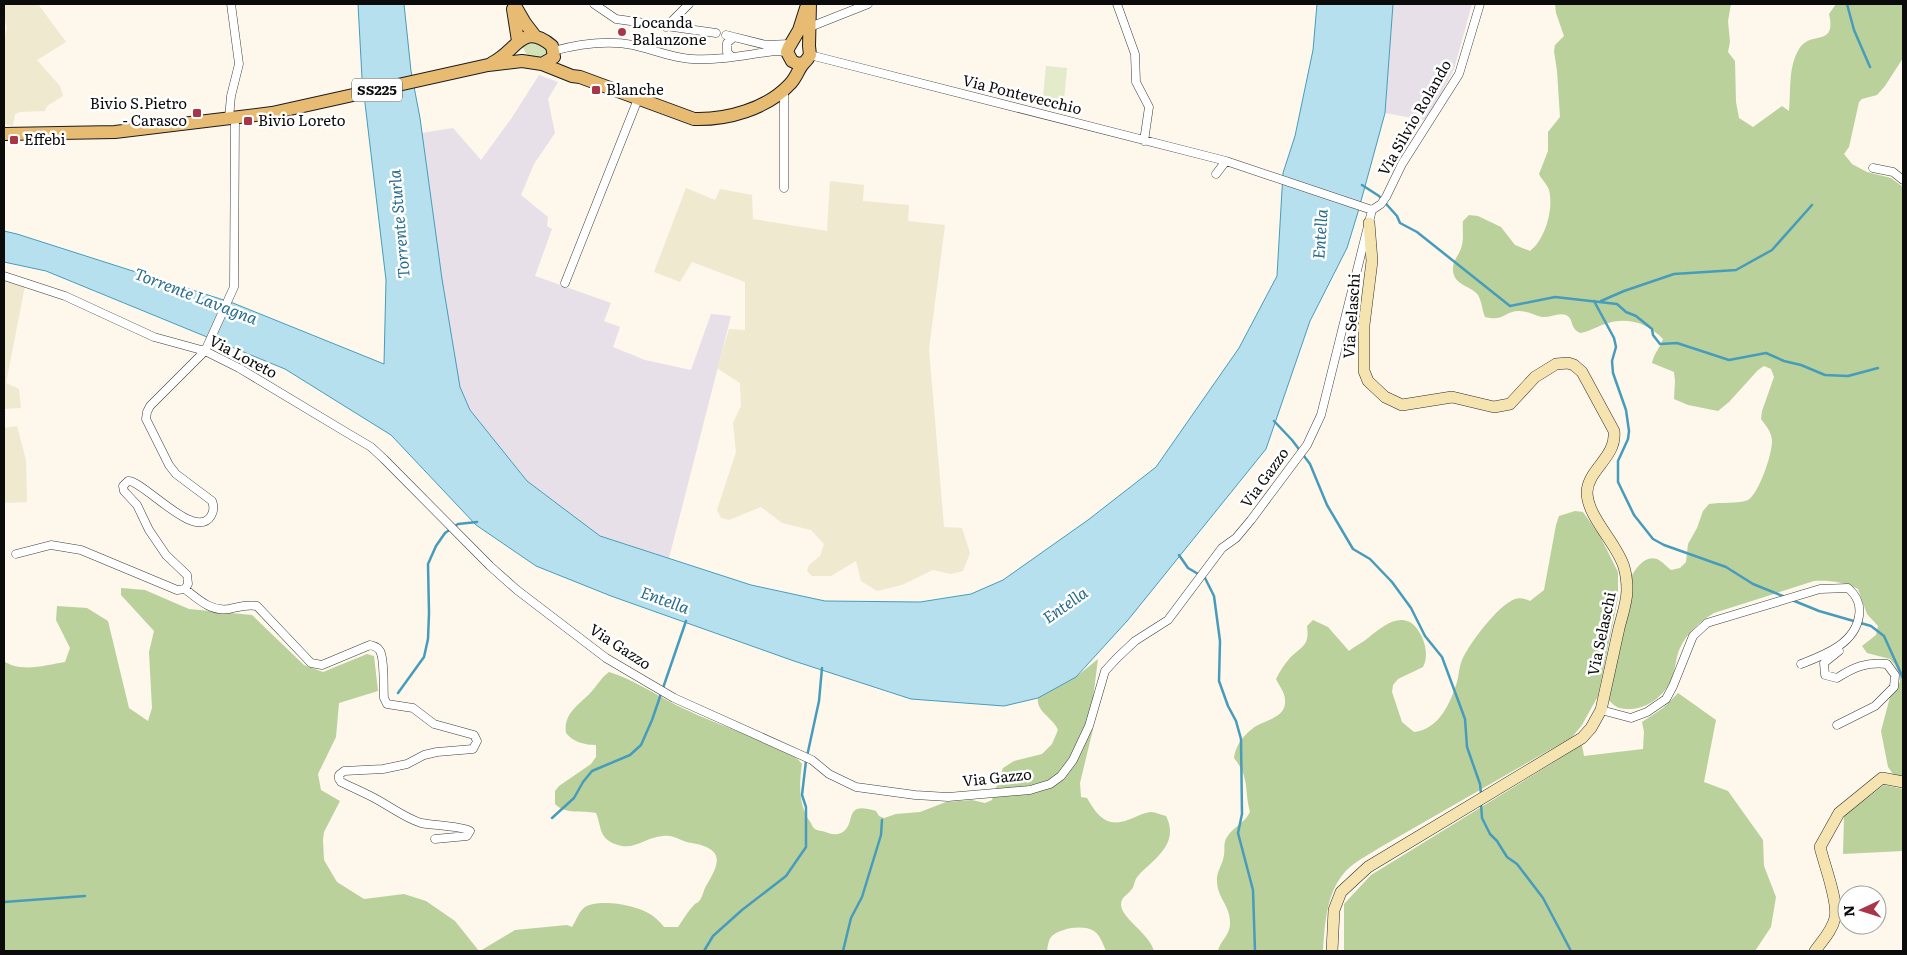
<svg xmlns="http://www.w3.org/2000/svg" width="1907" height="955" font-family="Literata,serif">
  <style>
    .industrial { fill: #e7e0e9 }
    .farmland { fill: #efe9cf }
    .green { fill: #d4e2ba }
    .forest { fill: #bad19c }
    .pitch { fill: #e4ebcb }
    .water { fill: #b7e0ee; stroke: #479cbb }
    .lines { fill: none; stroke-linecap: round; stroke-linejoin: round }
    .stream { stroke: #479cbb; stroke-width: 2.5 }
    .street-casing { stroke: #3e3e3e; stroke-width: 9 }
    .secondary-casing { stroke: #2d2d2d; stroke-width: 12 }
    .primary-casing { stroke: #1c1c1c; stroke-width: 14 }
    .street { stroke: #fff; stroke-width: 8 }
    .secondary { stroke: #f5e4af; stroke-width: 11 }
    .primary { stroke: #e7bc72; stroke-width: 12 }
    .poi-dot { fill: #a93549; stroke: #fff; stroke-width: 2 }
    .labels { text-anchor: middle; stroke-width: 5; stroke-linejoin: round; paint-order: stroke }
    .shield { fill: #fff; stroke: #545454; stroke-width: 1 }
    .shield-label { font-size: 14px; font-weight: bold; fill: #0b0b0b }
    .poi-label { font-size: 15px; fill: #0b0b0b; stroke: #fff; text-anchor: start }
    .street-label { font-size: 15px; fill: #0b0b0b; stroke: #fff }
    .water-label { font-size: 16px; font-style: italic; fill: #256c8d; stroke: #fff }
  </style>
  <rect width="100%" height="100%" fill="#fdf7ec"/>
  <path class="industrial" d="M1393,4H1472L1454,69L1438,100L1424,120L1385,113Z
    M539,75L558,82L548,99L555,133L534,164L521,195L548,217L547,226L552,229L535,276L611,303L604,321L620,327L613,347L645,360L691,370L711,314L731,316L669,558L600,536L527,481L470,410L460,387L442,279L422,133L453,128L481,160L511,119Z"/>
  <path class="farmland" d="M4,4H38L66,42L37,60L60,86L63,96L47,106L45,111L20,112L15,114L13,126L4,124V41L7,28L4,18Z
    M830,181L864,185L863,201L909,205L908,221L945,225L929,349L944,527L962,528L970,553L963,571L951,574L933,570L902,585L877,591L861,581L856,561L831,576H812L807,571L809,565L820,556L824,544L811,530L782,523L761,507L729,520L721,518L717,510L736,452L733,423L741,406L740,383L717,368L729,329L745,330V282L692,262L680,282L654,272L686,188L715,200L720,189L752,195L753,219L827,231Z
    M4,280L25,286L6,383L19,389L21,408L4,409Z
    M4,425V428L17,426L26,460L27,502L4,503Z"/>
  <path class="green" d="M528,42H537L549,51L546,58C535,58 524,58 523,45Z"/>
  <path class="forest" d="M1555,4H1731L1728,21L1730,42L1728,52L1735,61L1736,102L1739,118L1753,127L1782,106L1789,111C1791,91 1788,67 1799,49C1810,30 1837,48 1829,14L1836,4H1903V58L1885,86L1877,95L1862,99L1859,102L1849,147L1844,154L1852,164L1867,172L1891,178L1903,187V778L1893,774L1888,767L1881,731L1890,697L1900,682L1899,673L1895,665L1890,659L1867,653L1862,646L1876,635L1878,626L1867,614L1858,589C1844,582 1829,580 1814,581L1714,613C1700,621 1687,633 1680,648C1676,656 1676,666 1673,674C1668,693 1650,708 1631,709C1620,709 1615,708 1608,699L1631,577C1636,568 1645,555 1657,559C1662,561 1667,567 1671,570L1680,568L1686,562L1688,544L1697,528L1703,511L1709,504C1720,502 1739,504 1748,500C1759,494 1773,452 1772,440C1771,431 1766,426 1761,419L1762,411L1774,377L1771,369L1764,366L1758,370L1729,402L1718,411L1688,405L1674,399L1675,381L1674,372L1652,363C1654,353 1660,348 1663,339C1646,321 1624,316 1602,325C1594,328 1588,332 1580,333C1578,332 1575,330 1574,328C1571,323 1572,318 1566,315C1558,312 1550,318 1542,317C1534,315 1527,311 1519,311C1504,311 1504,322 1485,317C1482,310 1482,302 1478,295C1470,285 1455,286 1453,271C1452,260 1460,255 1462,245C1464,238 1462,229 1463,221L1469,215L1478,216L1501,227L1515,245L1530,251C1545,240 1554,209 1549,190C1547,184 1542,180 1539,174L1548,151V132L1560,117L1557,71L1554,51L1555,45L1564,36L1556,13Z
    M1575,511L1583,512L1600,536L1618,572V598L1598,696L1582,725L1572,737L1379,848C1370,854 1358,860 1350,867C1326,888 1325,923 1323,951H1218C1220,941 1230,935 1230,924C1231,906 1217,898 1217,881C1216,872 1223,864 1224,855C1225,849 1223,843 1227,837C1233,827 1245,823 1250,812C1244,789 1250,778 1234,758C1235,747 1243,736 1252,729C1262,720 1287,719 1285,700C1285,692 1279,686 1276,679C1280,671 1284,665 1289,659C1301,646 1310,647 1307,626L1313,620L1328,627L1349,651C1355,646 1362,643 1368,638C1386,623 1408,607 1422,637C1426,647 1428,657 1423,667L1398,679L1393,685L1392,692L1402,722L1414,732C1439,729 1450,704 1457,682C1459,675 1459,667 1462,660C1469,644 1498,605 1515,599C1520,597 1525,599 1530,601L1544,590L1556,525L1559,516Z
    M121,588L145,590L189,609L252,615L304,665L323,672L367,654L374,656L378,691L339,703L336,737L318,774L321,790L340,801L324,832L323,840L324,860L337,882L364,899L404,894L426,901L455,921L479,951H4V661C20,673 47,665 65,662L70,648L56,620L57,606L87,608L108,621L129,708L148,721L152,708L149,652L154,631L121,595Z
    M1098,659L1093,698V729L1080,783L1081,797L1087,798C1097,815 1106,828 1128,820C1136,817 1142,813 1151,812C1156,812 1161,815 1166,816C1180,844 1154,859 1138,876C1134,880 1135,886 1131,890C1127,896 1121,896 1121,905C1122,919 1149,933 1154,951H1106C1103,944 1100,935 1094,931C1084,924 1060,928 1052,936C1048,940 1048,946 1047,951H480L515,930L567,925L572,927C576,921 579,911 585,907C599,898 640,905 653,916C657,919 661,923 664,927H678C683,920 688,911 694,905C698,901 696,905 700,900C703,896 703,891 706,886C720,863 725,849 692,843C681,842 674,834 663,836C645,837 634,852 615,844C598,837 602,827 596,813C582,810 566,815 555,804V791L559,786L591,764L596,757V745C585,745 573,742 566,733C563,712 581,704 593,690C598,684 602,677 609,672C630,678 657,695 678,706C705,719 734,730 763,741C775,746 794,753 802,764C799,785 798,805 811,823C812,825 813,828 815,829C816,830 821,831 822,831C829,833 834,836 841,833C858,825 841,800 876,811L879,816L884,818L896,814L920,812L946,802L972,800L985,803L992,800L1003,768L1014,761L1042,754L1052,744L1058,730C1054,718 1036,712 1038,698L1076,677Z
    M1678,693L1716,720L1704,782L1728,791L1763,840L1764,866L1776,897L1771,927L1755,951H1344V904L1371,875L1582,745L1584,756L1643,749L1644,732L1642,722L1663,708Z
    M1884,785L1903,789V851L1843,854L1844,816Z"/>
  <path class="pitch" d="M1046,66L1067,68L1063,110L1042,108Z"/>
  <path class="water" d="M358,4H404L411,71L420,118L442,279L460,387L470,410L527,481L600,536L751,585L825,601L920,602L971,594L1003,580L1088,520L1156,467L1239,348L1277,276L1283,173L1295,136L1313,50L1317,4H1393L1385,113L1358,212L1347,248L1310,321L1266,449L1128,620L1076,677L1038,698L1004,706L911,699L794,661L611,596L536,566L476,525L391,435L285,369L46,271L4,262V231L17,234L233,303L384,364L386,280L362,78Z"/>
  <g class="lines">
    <path class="stream" d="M1847,4L1854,30L1870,67
      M1362,185L1379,196L1397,216L1400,223L1417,232L1510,306L1555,297L1617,304L1626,312L1636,316L1652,329L1653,335L1660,344L1677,343L1729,360L1766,353L1784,361L1801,365L1825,375L1848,376L1878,368
      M1594,301L1614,338L1616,347L1612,361L1613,373L1626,410L1629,431L1628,439L1618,461V482L1634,515L1653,539L1664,545L1726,567L1753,584L1785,597
      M1601,301L1624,291L1674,274L1736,270L1772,250L1812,205
      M1274,421L1292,440L1310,464L1327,505L1353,549L1370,559L1392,582L1411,608L1425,636L1442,657L1465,719L1467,747L1480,784L1481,794
      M1179,555L1188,568L1205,578L1214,596L1220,641L1219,681L1228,706L1236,721L1241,739L1242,814L1238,833L1253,890L1255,951
      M1792,600L1819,611L1871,626L1884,636L1903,678
      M398,693L424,657L428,639L429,613L428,564L436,546L445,533L458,524L477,522
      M1481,804L1482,818L1490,834L1497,841L1507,857L1517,864L1543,898L1571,951
      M552,818L574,798L583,782L592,771L630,755L641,745L652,720L686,621
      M4,902L85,896
      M704,951L713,936L742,910L786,876L806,847V807L802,795L806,761L819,701L822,668
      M843,951L851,918L862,897L881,835L882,820"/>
    <g class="street-casing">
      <path id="street" d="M594,4L616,19L716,33
        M1117,4L1135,54L1136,82L1149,107L1144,141
        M666,27L689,4
        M810,27L868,4
        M726,35L766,45L790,44
        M553,51C579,44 607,40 633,45C652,49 672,58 692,59C720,61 749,54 776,51L787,52
        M810,55L1226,161
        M731,56L727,52V43L734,37
        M229,118L231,96L239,64L231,4
        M1873,168L1893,172L1903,180
        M784,188V90
        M1372,210L1381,204L1386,197L1402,164L1459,74L1480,4
        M4,276L65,296L154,337L205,351L239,368L344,431L371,447L384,459L490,566L517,590L606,658L674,698L812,760L829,774L856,787L915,795L948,797L1030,790L1050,784L1061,776L1073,760L1089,726L1105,671L1117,658L1135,641L1168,620L1222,548L1236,538L1251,520L1307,445L1321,415L1372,210L1226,161L1216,174
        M565,283L638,99
        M16,554L51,545L81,550L177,590L185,589L188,584L187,575L166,555L149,530L137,505L124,491L123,486L128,481C142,479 195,542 211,516C214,511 214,506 212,501L176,474L169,465L146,419L147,412L150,406L205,351L234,287L235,117
        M185,589C198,599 211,612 229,609C239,607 247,604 257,606L311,663L322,665L370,645C374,646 378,647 380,651C385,660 383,687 384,698L387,704L413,708L434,724L474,735L477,741L473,749L437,752L424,755L407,764L383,769L344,771L339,775V779L341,782C353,788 365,793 376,799C391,807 405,818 421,823C431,825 466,827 470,831L467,836L435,839
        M1601,710L1631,718L1647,712L1666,699L1673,686L1693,636L1707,623L1820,589L1848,588C1857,596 1861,604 1859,616C1855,644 1824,655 1801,664
        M1837,725L1875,706L1894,687L1895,675L1887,664C1866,662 1854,667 1837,678L1825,675L1824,663L1839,651"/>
    </g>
    <g class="secondary-casing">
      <path id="secondary" d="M1332,951L1334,910L1341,892L1368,867L1582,738L1591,728L1601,710C1607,683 1613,655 1619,628C1622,616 1627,602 1627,590C1627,583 1626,574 1624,567C1617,543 1587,517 1587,492C1588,469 1617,457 1614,431L1582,372L1574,365L1568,363L1556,364L1535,377L1510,404L1494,407L1452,397L1402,405L1385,397L1368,381L1364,371V325L1372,261L1369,223
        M1815,951C1822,941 1832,931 1835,918C1839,903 1824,864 1820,847L1839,813L1882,778L1903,782"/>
    </g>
    <g class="primary-casing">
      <path id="primary" d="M514,4L525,23L535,36
        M513,9L518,41
        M492,63C517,51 522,21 552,46L554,57
        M804,63L798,64L792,61L787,52L789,47L799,30L806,8
        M542,64L572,76L580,77L694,119C727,120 767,109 790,84C796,78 798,70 803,64C806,61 808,59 810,55L809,46L810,4
        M4,134L115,132L272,113L488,65L522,61L542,64L554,57"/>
    </g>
    <use href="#street" class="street"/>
    <use href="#secondary" class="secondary"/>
    <use href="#primary" class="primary"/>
  </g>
  <g class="poi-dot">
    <circle cx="622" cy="32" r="5"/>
    <rect x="591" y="85" width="10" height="10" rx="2.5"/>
    <rect x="192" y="108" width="10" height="10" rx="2.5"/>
    <rect x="243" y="116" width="10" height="10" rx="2.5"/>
    <rect x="9" y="135" width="10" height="10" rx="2.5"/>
  </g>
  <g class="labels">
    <rect class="shield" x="352" y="78.5" width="50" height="23" rx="4"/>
    <g class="shield-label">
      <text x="377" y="95">SS225</text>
    </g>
    <g class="poi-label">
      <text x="632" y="28">Locanda<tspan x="632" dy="17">Balanzone</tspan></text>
      <text x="606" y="95">Blanche</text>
      <text x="187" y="109" text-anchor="end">Bivio S.Pietro<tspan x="187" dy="17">- Carasco</tspan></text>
      <text x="258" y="126">Bivio Loreto</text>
      <text x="24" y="145">Effebi</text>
    </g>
    <g class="street-label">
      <text transform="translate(1022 95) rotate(14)" y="5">Via Pontevecchio</text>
      <text transform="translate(1415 118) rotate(-60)" y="5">Via Silvio Rolando</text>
      <text transform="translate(1352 316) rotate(-86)" y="5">Via Selaschi</text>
      <text transform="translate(243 357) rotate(28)" y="5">Via Loreto</text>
      <text transform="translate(1265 478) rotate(-54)" y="5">Via Gazzo</text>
      <text transform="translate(1602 634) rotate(-78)" y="5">Via Selaschi</text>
      <text transform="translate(620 647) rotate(33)" y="5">Via Gazzo</text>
      <text transform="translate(997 778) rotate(-6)" y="5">Via Gazzo</text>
    </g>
    <g class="water-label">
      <text transform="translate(399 224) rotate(-95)" y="6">Torrente Sturla</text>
      <text transform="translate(1320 234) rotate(-86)" y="6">Entella</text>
      <text transform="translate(196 296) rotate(21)" y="6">Torrente Lavagna</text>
      <text transform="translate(665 600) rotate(20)" y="6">Entella</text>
      <text transform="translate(1065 605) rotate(-35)" y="6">Entella</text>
    </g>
  </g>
  <rect width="1907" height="955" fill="none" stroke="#0b0b0b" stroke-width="10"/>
  <g transform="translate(1862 910) rotate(266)"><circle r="24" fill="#ffffff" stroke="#9d9d9d"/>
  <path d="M0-4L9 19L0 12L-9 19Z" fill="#a93549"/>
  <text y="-8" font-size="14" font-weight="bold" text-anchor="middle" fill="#0b0b0b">N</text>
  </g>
</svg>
